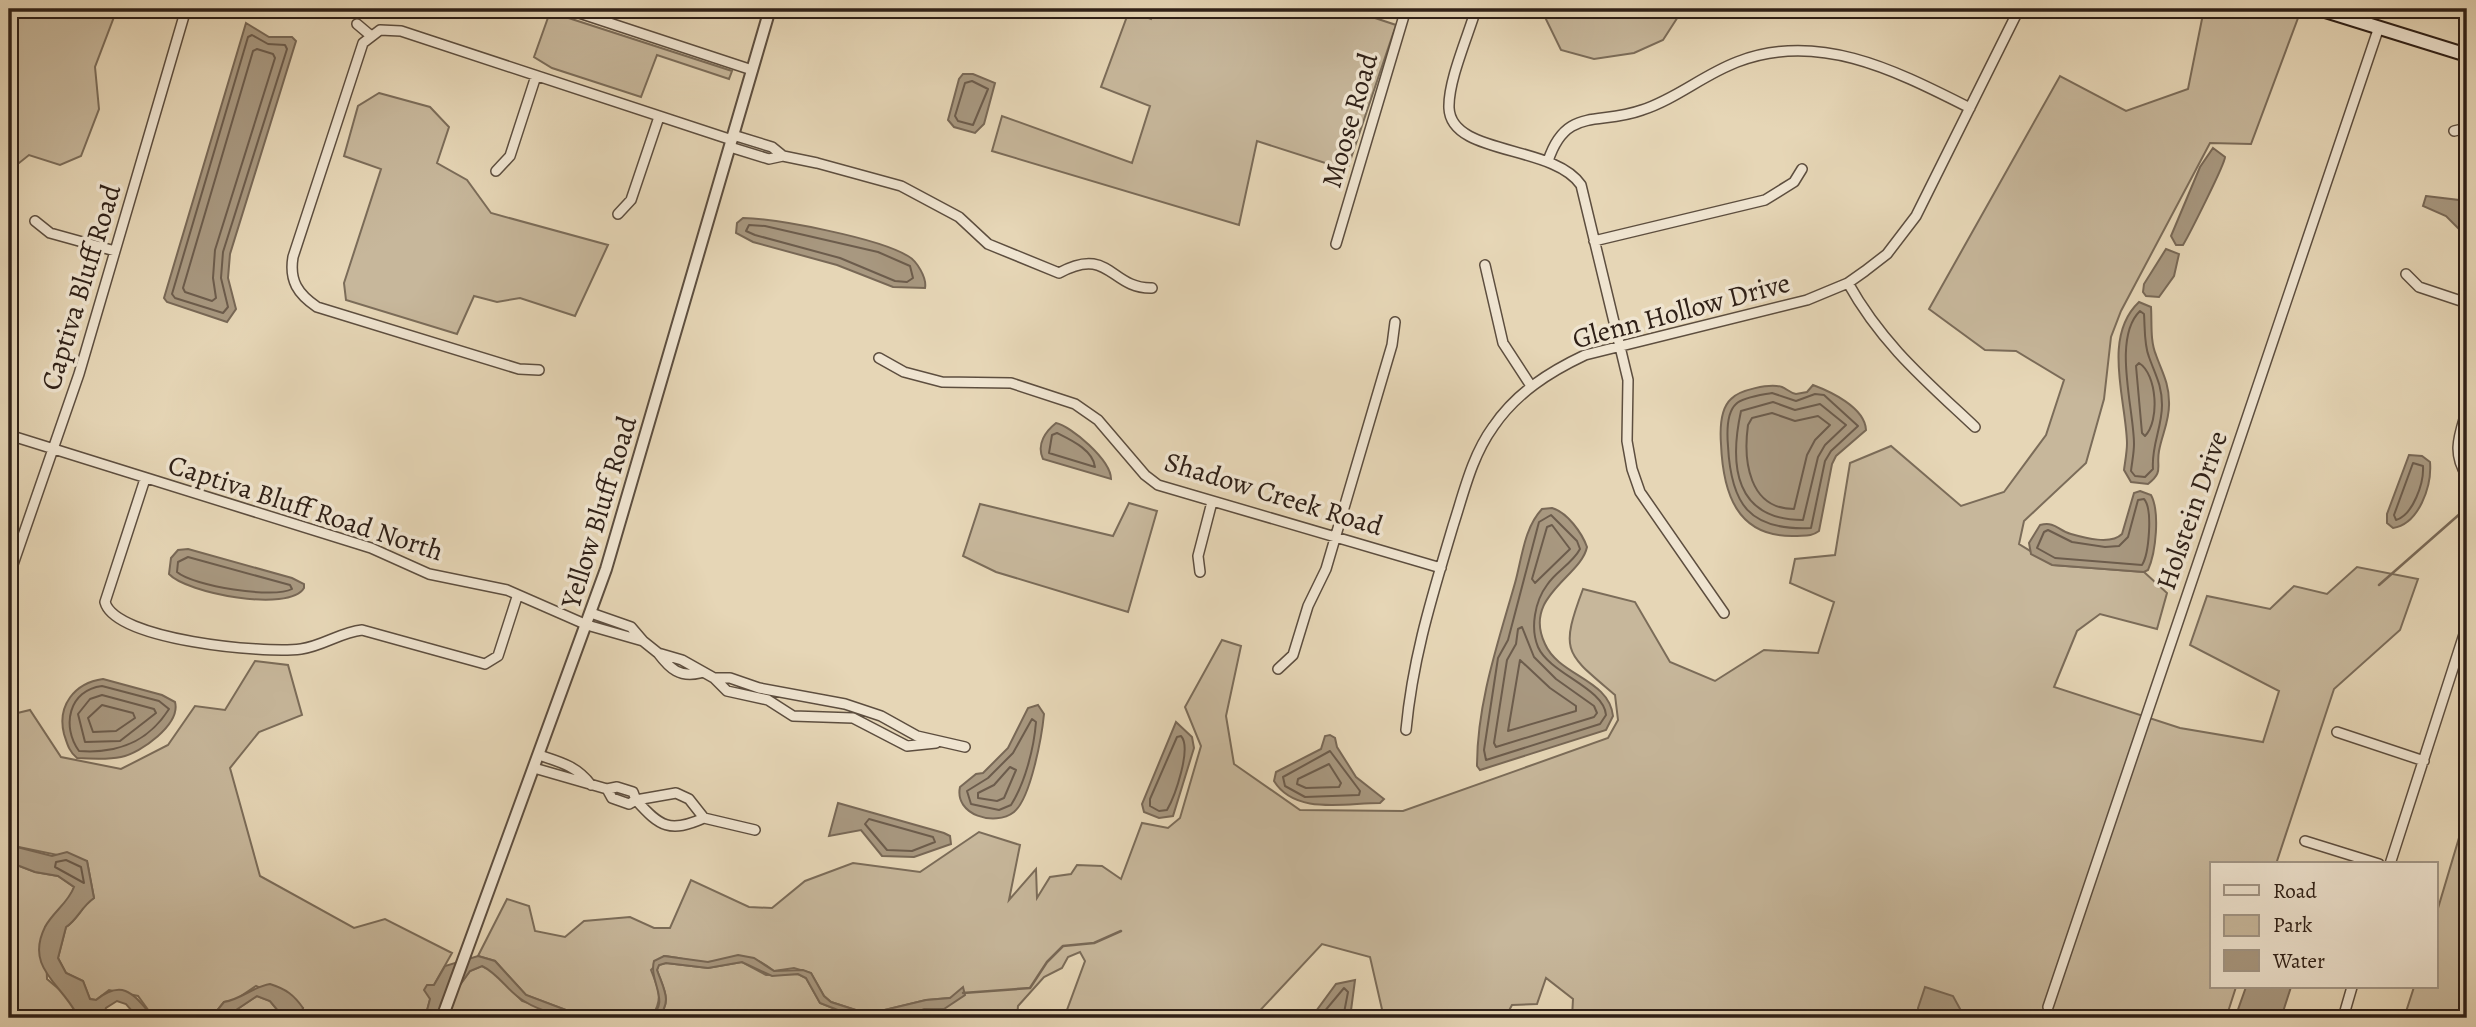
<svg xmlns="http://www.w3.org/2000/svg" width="2476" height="1027" font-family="Alegreya,serif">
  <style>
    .green { fill: #c7b79b; stroke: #7b6c59; stroke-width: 2 }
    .water { fill: #a89880; stroke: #786856; stroke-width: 2 }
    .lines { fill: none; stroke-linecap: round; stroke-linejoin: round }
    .shore { stroke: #6c5c4c; stroke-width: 2 }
    .stream { stroke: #786856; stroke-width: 2.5 }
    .minor-casing { stroke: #5d4e3f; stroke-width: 12 }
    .tertiary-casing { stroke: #5d4e3f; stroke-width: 14 }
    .secondary-casing { stroke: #2f2017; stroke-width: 16 }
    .minor { stroke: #efe4d0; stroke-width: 9 }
    .tertiary { stroke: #efe4d0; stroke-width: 10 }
    .secondary { stroke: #efe4d0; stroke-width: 12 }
    .labels { text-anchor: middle; stroke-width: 7; stroke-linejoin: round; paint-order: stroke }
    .street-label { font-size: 28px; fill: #2f2017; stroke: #efe4d0 }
  </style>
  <rect width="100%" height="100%" fill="#e6d6b6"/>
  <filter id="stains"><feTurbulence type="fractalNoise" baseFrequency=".00286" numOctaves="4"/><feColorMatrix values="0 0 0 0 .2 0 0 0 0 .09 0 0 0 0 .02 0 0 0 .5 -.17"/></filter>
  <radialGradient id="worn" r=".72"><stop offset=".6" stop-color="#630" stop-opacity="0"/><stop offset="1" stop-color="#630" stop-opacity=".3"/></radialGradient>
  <path class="green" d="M22,9H117L95,67L99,109L81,156L60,165L29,155L9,171V38Z
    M1154,9H1348L1396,25L1347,170L1257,141L1239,225L992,151L1002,116L1132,163L1150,106L1101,87L1129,11L1151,19Z
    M1541,9H1683L1663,40L1634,53L1594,59L1561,50Z
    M2204,9L2301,10L2251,144L2210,143L2121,311L2111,337L2104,399L2086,463L2024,521L2019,544L2053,565L2144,572L2167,593L2157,629L2100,614L2077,631L2054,687L2180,728L2263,742L2279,691L2190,645L2207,596L2270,609L2294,586L2327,594L2357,567L2418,579L2400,630L2334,689L2276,864H2212V987H2236L2226,1018H1572L1573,999L1546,978L1537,1004L1512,1005L1505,1018H1384L1370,957L1322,944L1253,1018H1064L1085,961L1080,952L1068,957L1062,968L1044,977L1018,1006L1017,1018H993L968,1011L965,1018H904L924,1009H944L950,998L926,1000L868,1014L831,1002L824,996L811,973L794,968L774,971C745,948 737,961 707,962C693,962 678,957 664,956L651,970C658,988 664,999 652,1016L587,1018L526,995L495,961L478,956L507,899L529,906L535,931L565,937L584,921L630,917L654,928H670L691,880L749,907L772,908L805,881L853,863L920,872L979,832L1020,845L1009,900L1036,869L1037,898L1050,877L1071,874L1077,865L1102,866L1121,879L1142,823L1168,828L1180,818L1201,746L1185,707L1222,640L1241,646L1226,716L1234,764L1300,810L1403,811L1608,738L1618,720L1615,695C1566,653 1559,653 1583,589L1635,602L1670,662L1715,681L1764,650L1818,653L1834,602L1790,583L1795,559L1835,555L1850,463L1891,446L1961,506L2004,492L2046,435L2064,380L2016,351L1985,350L1929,309L2060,76L2126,111L2188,89Z
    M550,12L732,71L729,79L657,55L641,97L552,68L534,57Z
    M379,93L430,107L449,127L437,163L467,180L491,213L608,245L575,316L520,298L497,302L474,296L457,334L346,300L344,283L381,169L344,156L358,106Z
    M1129,503L1157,511L1128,612L996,572L963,556L980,504L1113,536Z
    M255,661L288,665L302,715L259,732L230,768L260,876L354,928L385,919L452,953L434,985L425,1018H300L303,1008L256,986L235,1000L224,1002L211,1018H154L138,996L109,990L96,1000L90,999L83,981L66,973L58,958L66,927C78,919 81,907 94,898L87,861L9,845V715L30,710L61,757L121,769L168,745L195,706L225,710Z
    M2467,811V1018H2404L2414,987H2436V915Z
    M9,862L35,872L58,876L74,887L70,898L45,927L47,979L67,996L76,1013L75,1018H9Z
    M742,962L766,975L798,974L806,978L820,1003L858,1018H657C673,1002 664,990 657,970L659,965L666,963L708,968Z
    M482,966L494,972L522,1001L570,1018H436L470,971Z
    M257,996L270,1001L284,1018H224Z"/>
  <path class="water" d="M246,23L269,37H292L296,41L230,254L228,278L236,309L227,322L167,302L164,298Z
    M963,74H973L995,83L984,124L975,133L954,127L948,120L959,79Z
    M2213,148L2225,157C2225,164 2189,235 2183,245H2176L2171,236L2200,167Z
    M2426,196L2467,201V237L2446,216L2423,206Z
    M743,218C779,219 878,238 908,256C917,261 927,278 925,288L893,287L837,265L753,242L736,233L737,223Z
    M2166,249L2179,254L2174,276L2159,297L2146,296L2143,292L2144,284Z
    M2139,302L2151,307C2152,323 2150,341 2156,355C2162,372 2169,383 2169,402C2170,420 2162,434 2159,451C2156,467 2164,472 2148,484L2131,482L2124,470C2125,462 2127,452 2127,443C2126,399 2102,337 2139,302Z
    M1813,385C1829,391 1865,407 1866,430L1836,456L1832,464L1819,531C1811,537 1804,535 1794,536C1736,537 1723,492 1721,444C1720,430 1720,409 1731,399C1739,390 1770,383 1782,387C1787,389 1790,393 1796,394L1807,392Z
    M1056,423C1071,426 1111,460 1111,479L1043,459C1036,444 1046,431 1056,423Z
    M2409,455L2422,456L2430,462C2432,486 2419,524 2393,528L2387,523V514Z
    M2140,491L2151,495C2160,512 2156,552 2148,570L2144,572L2052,565L2031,554L2029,543L2040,525C2056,521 2058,531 2071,534C2085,538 2111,545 2122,534L2134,493Z
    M1552,508C1567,512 1582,533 1587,547C1581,577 1522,596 1545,644C1559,676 1609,679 1613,716L1606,730L1480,770L1477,766C1477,703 1498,643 1515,583C1522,558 1524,528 1542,509Z
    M188,549L292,578L304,584V588C289,613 186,593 169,574L171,558L178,550Z
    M103,679L162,695L175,702C181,724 141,753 121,757C107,760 92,759 77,758C69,752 67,743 64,734C57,706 74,683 103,679Z
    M1038,705L1044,714C1042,735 1031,798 1014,812C995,827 954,815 960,787L976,774L983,773L1008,748L1028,708Z
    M1176,722L1192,737L1194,748L1173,816L1159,818L1144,812L1142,804Z
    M1330,735L1335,738L1337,747L1356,777L1384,799L1380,803C1344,803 1295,815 1274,781L1276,772L1321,749L1325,736Z
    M838,803L944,833L950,836L951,844L914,857L882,856L861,830L829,836Z
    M9,845L52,856L67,852L87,861L94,898C81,907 78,919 66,927L58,958L66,973L83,981L90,999L96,1000C125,977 135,997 154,1018H138L126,1004L117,1001L106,1008L103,1018H75L76,1013C60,983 25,967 45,927C53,912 68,903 74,887L58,876L35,872L9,862Z
    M738,955L754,958L774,971L803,970L811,973L824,996L831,1002L868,1014L926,1000L950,998L963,987L965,995L944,1009H924L904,1018H858L820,1003L806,978L798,974L772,976L742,962L708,968L666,963L659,965L657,970C664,990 673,1002 657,1018H648C673,1004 648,981 654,961L664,956L708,962Z
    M478,956L495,961L526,995L587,1018C567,1018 541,1012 524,1001C508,992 499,974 482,966L470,971L436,1018H425L430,999L424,990L427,985H434L445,966Z
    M1355,980L1350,1018H1311L1336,984Z
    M270,984C286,989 294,995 303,1008L300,1018H284L270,1001L257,996L224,1018H211L224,1002C242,999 252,987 270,984Z
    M1925,987L1953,996L1965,1018H1919L1918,1008Z
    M2246,987H2291L2281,1018H2235Z"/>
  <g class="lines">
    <path class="shore" d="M252,35L268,44L285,45L287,49L223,252L221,278L228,307L223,313L175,298L172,294L248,37Z
      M257,49L273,54L275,58L215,250L213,278L216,298L212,301L185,292L183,288L253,51Z
      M972,81L988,89L973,125L958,121L955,116L965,83Z
      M749,225L765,226L878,252L910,266L913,278L907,282L895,281L840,258L755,235L746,231Z
      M2140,311L2144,314C2145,328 2144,345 2149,357C2155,374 2162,385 2162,405C2162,428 2151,446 2153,469L2145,477L2135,476L2131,471C2132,462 2134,453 2134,444C2134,409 2112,338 2140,311Z
      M2139,363C2157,374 2160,421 2145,436L2142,433L2136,366Z
      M1772,393L1796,401L1815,394L1824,395L1858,426L1831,451L1825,461L1811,528C1749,531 1731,504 1728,446C1727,434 1726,413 1736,404C1743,397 1762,395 1772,393Z
      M1773,402L1795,410L1820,404L1846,425L1825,445L1818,457L1803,520C1735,520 1729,466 1741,411Z
      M1772,413L1795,421L1818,416L1830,425L1815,440L1807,455L1794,509C1749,509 1743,461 1748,425L1752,418Z
      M1057,433C1071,440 1093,450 1095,467L1049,453L1052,435Z
      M2413,463L2423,466C2424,483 2413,515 2396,520L2394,515Z
      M2144,499C2153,509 2149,554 2142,565L2055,558L2037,548L2044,532L2048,530L2072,542L2105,547L2119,546L2128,537L2138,500Z
      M1551,515L1577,541L1580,549C1572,564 1556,571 1547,585C1535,601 1530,628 1538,647C1550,674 1604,688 1606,715L1600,724L1486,760L1484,750L1498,658L1508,640L1539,522Z
      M1552,525L1570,549L1535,583L1532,579L1547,527Z
      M188,557L290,585L292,589C274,599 193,586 177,572L178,562Z
      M1522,627L1534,657L1556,679L1594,706L1597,713L1594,717L1496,747L1494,743L1507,660L1516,644L1518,629Z
      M1520,660L1550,688L1576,706V711L1508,731Z
      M102,686L159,701L169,709C148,742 118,754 79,751C61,726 69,690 102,686Z
      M102,695L154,709L156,713L120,741L85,742L78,714L90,699Z
      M102,705L133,713L135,718L116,731L93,732L88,718Z
      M1032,719L1036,722C1034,748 1025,783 1011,805L999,810L971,804L967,791L988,778L1013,753Z
      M1181,736C1192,748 1175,796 1167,810L1159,811L1150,806V799L1177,737Z
      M1330,751L1360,791L1359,795L1305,797L1285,786L1283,777Z
      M1329,764L1341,783L1339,787L1306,788L1297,784L1298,779Z
      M1010,767L1016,770L1004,798L997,801L978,798V793L994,785Z
      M869,819L933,837L935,842L912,851L887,850L865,824Z
      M66,860L81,867L84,883L55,867L56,862Z
      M1319,1018L1344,988L1348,992L1343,1018"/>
    <path class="stream" d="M2262,9H2263
      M2379,585L2462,512
      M963,993L1030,988L1047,962L1063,946L1094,943L1121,931"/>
    <g class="minor-casing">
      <path id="minor" d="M567,9L752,70
        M1476,9C1468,36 1448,81 1449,108C1451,156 1553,144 1581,185L1628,380L1627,441L1632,469L1640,492L1724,613
        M357,24L370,35
        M2454,131L2467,128
        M733,135L772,147L783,156
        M730,147L769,159L783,156L817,163L901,186L959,217L988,244L1059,273C1110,245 1110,289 1152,288
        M1548,161C1566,106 1598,126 1642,110C1676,99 1703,75 1737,62C1819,30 1898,72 1970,108
        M496,171L510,156L536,76
        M618,214L631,200L659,117
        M35,221L50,233L115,251
        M1594,241L1765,200L1794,182L1802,169
        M1336,244L1406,9
        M1485,265L1503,343L1531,386
        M2406,274L2419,287L2467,303
        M1848,283C1882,344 1925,380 1975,427
        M879,358L904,372L942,382L1011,383L1075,404L1098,420L1145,475L1158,485L1441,568
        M539,370L519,369L317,307C298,294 289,281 293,257L363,43L380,30L401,31L732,140
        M2467,409C2460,434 2451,452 2467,476
        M9,435L371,548L429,574L507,590L587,625L643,641L658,653L682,660L714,678H730L759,688L845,704L881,716L917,736L965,747
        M145,479L105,602C115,640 264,654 301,649C323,646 341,632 362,630L485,664L498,656L517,597
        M1200,572L1198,556L1212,502
        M9,576L79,374L186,9
        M591,613L631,627L643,641
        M658,653C670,669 680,678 700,673
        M1278,669L1293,655L1308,606L1326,569L1392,345L1395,322
        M714,678L727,691L768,700L793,716L853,718L907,746L936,743
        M1406,730C1413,656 1432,597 1453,526C1464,492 1472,456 1493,427C1516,393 1549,372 1585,355L1807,300L1848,283L1865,271L1887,254L1916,216L2019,9
        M2337,732L2424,761
        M539,755C560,762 577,766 591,785
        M534,768L607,789L612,798L629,804L636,800C660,827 670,833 704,818
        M607,789L617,787L633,792L636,800L676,793L689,799L704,818L755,830
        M2305,841L2379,864
        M2390,864L2467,625
        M2048,1007L2379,27
        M2343,1018L2352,987"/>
    </g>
    <g class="tertiary-casing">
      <path id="tertiary" d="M442,1018L606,569L770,9"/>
    </g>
    <g class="secondary-casing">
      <path id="secondary" d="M2319,9L2467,55"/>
    </g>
    <use href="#minor" class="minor"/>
    <use href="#tertiary" class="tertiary"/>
    <use href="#secondary" class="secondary"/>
  </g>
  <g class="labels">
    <g class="street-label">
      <text transform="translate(1349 120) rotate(-74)" y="10">Moose Road</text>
      <text transform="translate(80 287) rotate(-73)" y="10">Captiva Bluff Road</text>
      <text transform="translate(1681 310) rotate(-15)" y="10">Glenn Hollow Drive</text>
      <text transform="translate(1274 493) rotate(17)" y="10">Shadow Creek Road</text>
      <text transform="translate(306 507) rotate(18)" y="10">Captiva Bluff Road North</text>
      <text transform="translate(2191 510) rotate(-71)" y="10">Holstein Drive</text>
      <text transform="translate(598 512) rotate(-73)" y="10">Yellow Bluff Road</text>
    </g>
  </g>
  <rect width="2476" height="1027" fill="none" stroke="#e6d6b6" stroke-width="35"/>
  <rect x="10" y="10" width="2455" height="1006" fill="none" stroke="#2f2017" stroke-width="3.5"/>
  <rect x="18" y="18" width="2441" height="992" fill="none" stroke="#2f2017" stroke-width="2"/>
  <rect x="2210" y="862" width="228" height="126" fill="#efe4d0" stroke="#a29686" stroke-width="2"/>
  <rect x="2224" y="885" width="35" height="10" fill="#efe4d0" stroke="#a29686" stroke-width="2"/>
  <text x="2273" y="898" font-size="21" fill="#2f2017">Road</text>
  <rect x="2224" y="915" width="35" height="21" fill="#c7b79b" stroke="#a29686" stroke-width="2"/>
  <text x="2273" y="932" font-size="21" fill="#2f2017">Park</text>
  <rect x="2224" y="950" width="35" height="21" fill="#a89880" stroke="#a29686" stroke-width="2"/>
  <text x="2273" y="968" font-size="21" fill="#2f2017">Water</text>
  <rect width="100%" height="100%" filter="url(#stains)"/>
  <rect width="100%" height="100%" fill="url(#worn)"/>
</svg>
